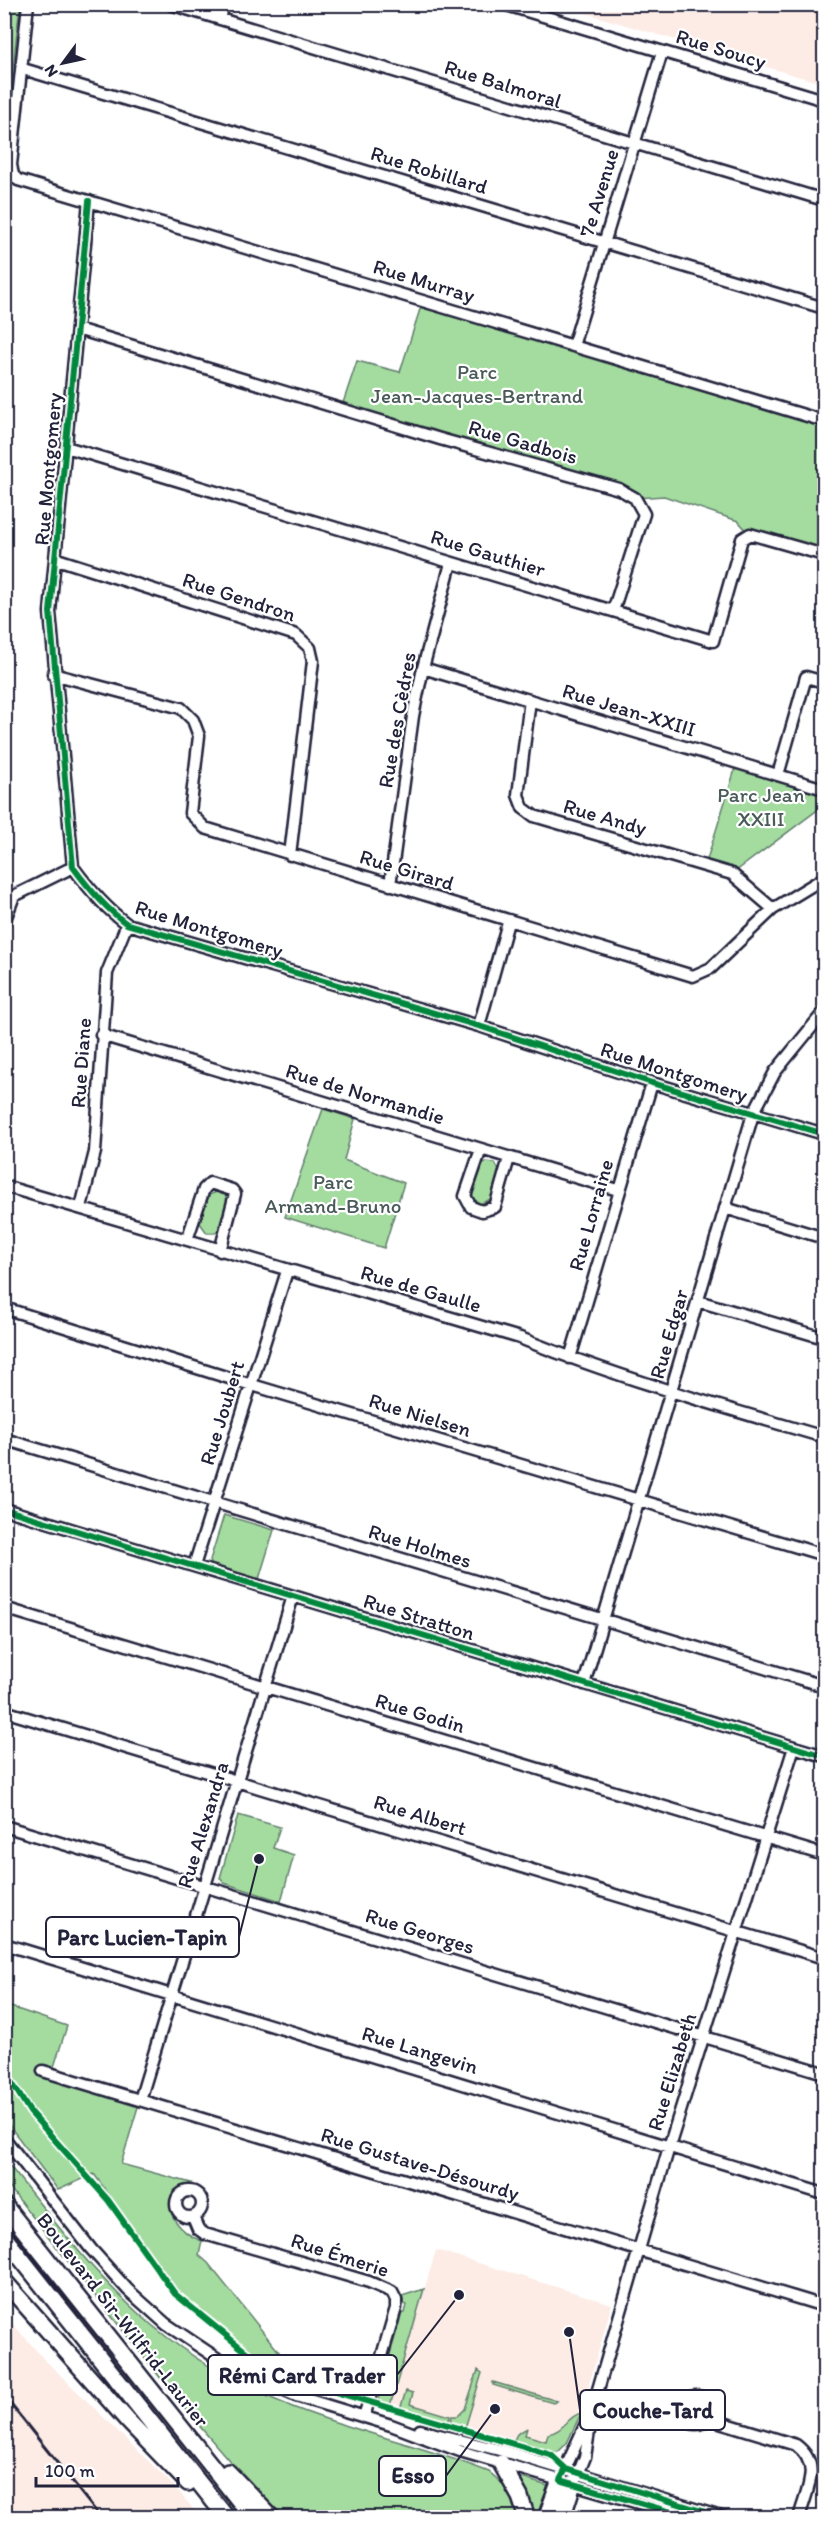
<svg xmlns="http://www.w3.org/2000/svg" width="829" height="2522" font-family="Itim,sans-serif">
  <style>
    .built { fill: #fdece6 }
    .green { fill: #a4dca0; stroke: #637f6e; stroke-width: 1.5 }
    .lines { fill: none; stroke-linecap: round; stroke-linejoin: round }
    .minor-casing { stroke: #22223b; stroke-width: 15 }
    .highway-casing { stroke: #22223b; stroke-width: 20 }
    .minor { stroke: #fff; stroke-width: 10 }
    .highway { stroke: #fff; stroke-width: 15 }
    .rail { stroke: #22223b; stroke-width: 3 }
    .cycleway-casing { stroke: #fff; stroke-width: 10 }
    .cycleway { stroke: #00873e; stroke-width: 6 }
    .labels { text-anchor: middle; stroke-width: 4.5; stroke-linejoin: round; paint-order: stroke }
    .street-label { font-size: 21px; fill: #22223b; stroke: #fff }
    .park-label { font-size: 21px; fill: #495a59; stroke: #fff }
    .leader { fill: none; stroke: #22223b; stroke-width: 2 }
    .callout-dot { fill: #22223b; stroke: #fff; stroke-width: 2 }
    .callout { fill: #fff; stroke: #22223b; stroke-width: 2 }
    .callout-label { font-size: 22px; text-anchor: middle; font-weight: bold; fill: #22223b }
  </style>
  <rect width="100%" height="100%" fill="#fff"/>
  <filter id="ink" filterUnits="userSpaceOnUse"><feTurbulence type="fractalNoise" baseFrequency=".0167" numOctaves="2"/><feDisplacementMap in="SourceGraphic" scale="12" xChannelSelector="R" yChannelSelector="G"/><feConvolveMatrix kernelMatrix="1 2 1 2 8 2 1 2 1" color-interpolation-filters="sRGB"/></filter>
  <g filter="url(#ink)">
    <path class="built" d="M558,5H824V84Z
      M436,2250L612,2304L581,2413L567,2443L558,2452H545L390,2406Z
      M4,2314L45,2360L176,2488L200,2517H5Z"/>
    <path class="green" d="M5,4L20,5L5,138L4,5Z
      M422,303L824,422V555L750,534L738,521L664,496L635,498L341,409L357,361L400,372Z
      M737,763L824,789V805L732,874L705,866Z
      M323,1109L355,1119L344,1160L404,1183L384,1248L285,1217Z
      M486,1162L495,1163L500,1172L493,1198L480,1204L473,1198C471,1187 476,1168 486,1162Z
      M219,1191L225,1194C230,1205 224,1226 215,1233H207L200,1223L209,1195Z
      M224,1515L274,1530L259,1579L211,1564L210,1560Z
      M238,1815L280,1827L273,1848L294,1855L281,1901L224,1883L220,1878Z
      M5,2005L67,2026L52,2073L140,2100L121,2164L191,2183L174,2191C161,2212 182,2234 202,2241L199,2255L208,2263L299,2377L261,2358L183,2298L94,2174L58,2190L5,2120Z
      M4,2159C94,2271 150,2351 290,2406C355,2432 425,2446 489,2472L511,2491L522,2517H278L189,2414L5,2182Z
      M424,2289L390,2406L379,2401L378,2395L402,2313H405L407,2305L404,2304L402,2296Z
      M478,2370L482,2373L465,2428L450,2423L452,2416H458L465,2409Z
      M493,2382L557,2401L553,2403L493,2385Z
      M406,2391L413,2393L410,2404L450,2416L448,2423L400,2409Z
      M581,2413L567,2443L558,2452H545L513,2442L517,2434L527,2428L525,2435L546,2441L548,2434C563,2432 568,2416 581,2413Z
      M515,2476L548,2486L540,2517H531Z"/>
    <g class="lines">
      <g class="minor-casing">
        <path id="minor" d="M28,4L11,165L13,175L18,180L824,421
          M170,4L824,200
          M503,4L824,100
          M220,19L224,4
          M23,69L824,308
          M89,201L50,612L73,867C89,889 105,908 127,924L479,1026L652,1083L824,1134
          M77,329L440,439L619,489L635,498L644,514L613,611
          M573,346L662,52
          M66,447L713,641L742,539L750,534L824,555
          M57,559L296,635L310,648L313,661L290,855
          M423,668L824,789
          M53,674L181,708L193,720L199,736L190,813L205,828L693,976L711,968L773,909L824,878
          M530,700L518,795L523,808L534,816L732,874L773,909
          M778,775L806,677L824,682
          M390,885L413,716L423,668L451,563
          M4,922L14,896L73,867
          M479,1026L508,922
          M101,1035L618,1190
          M481,1149L465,1196L471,1207L482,1211L495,1207L509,1158
          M4,1186L520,1338C619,1378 722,1407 824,1437
          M81,1207L95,1152L107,973L127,924
          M725,1208L824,1238
          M187,1240L204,1189L210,1183L232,1190L235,1194L220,1251
          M698,1301L824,1338
          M4,1308L242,1382L824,1555
          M570,1358L652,1083
          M4,1439L824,1686
          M4,1509L824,1756
          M194,1566L287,1271
          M4,1608L824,1855
          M584,1684L753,1114L775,1072L824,1012
          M4,1711L824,1958
          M4,1826L824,2073
          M4,1944L824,2194
          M43,2071L824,2306
          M140,2100L293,1596
          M4,2138L91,2249L128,2290L166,2324L230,2367L296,2396L391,2425L460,2451L690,2518
          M176 2204a13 13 0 1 1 26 0a13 13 0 1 1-26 0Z
          M193,2217L198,2229L205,2234L369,2282L392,2292L396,2300V2308L364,2417
          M682 2410a14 14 0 1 1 28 0a14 14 0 1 1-28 0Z
          M709,2416L720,2422L796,2445C823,2465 806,2491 799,2518
          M420,2430L503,2451L724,2518
          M576,2479L585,2457L590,2425
          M560,2480L592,2410L669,2147L794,1747"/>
      </g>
      <g class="highway-casing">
        <path id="highway" d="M4,2205L253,2518
          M4,2237L227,2518
          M4,2281L128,2421L188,2483
          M501,2463L520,2497L527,2518
          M228,2472L272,2518
          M546,2518L560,2480
          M562,2518L573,2484"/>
      </g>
      <use href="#minor" class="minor"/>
      <use href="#highway" class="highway"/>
      <path class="rail" d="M4,2396L101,2518"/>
      <g class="cycleway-casing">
        <path id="cycleway" d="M89,201L50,612L73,867C89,889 105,908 127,924L479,1026L652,1083L824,1134
          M4,1509L824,1756
          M4,2070L30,2112L108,2200L175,2294L250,2355L291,2377L322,2388L551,2455L566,2469L724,2518
          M566,2469L560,2480L681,2515"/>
      </g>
      <use href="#cycleway" class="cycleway"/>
    </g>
  </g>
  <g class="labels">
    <g class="street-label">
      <text transform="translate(721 49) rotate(17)" y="7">Rue Soucy</text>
      <text transform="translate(503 84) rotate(17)" y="7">Rue Balmoral</text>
      <text transform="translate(429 170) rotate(17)" y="7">Rue Robillard</text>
      <text transform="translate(599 193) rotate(-73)" y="7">7e Avenue</text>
      <text transform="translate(424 281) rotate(17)" y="7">Rue Murray</text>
      <text transform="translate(523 442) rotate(16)" y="7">Rue Gadbois</text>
      <text transform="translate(48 469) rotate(-85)" y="7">Rue Montgomery</text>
      <text transform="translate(488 553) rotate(17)" y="7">Rue Gauthier</text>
      <text transform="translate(239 597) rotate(18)" y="7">Rue Gendron</text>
      <text transform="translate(629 710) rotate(17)" y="7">Rue Jean-XXIII</text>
      <text transform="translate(397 720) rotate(-80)" y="7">Rue des Cèdres</text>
      <text transform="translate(605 817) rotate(16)" y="7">Rue Andy</text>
      <text transform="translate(407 870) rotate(17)" y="7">Rue Girard</text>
      <text transform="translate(209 929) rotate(17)" y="7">Rue Montgomery</text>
      <text transform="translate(81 1063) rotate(-86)" y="7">Rue Diane</text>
      <text transform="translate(674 1072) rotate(18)" y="7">Rue Montgomery</text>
      <text transform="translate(365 1094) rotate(17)" y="7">Rue de Normandie</text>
      <text transform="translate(591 1215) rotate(-74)" y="7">Rue Lorraine</text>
      <text transform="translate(421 1289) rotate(16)" y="7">Rue de Gaulle</text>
      <text transform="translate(669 1334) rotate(-74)" y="7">Rue Edgar</text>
      <text transform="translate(222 1413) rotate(-73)" y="7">Rue Joubert</text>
      <text transform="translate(420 1415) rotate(17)" y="7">Rue Nielsen</text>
      <text transform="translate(420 1546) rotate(17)" y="7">Rue Holmes</text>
      <text transform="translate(419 1617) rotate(17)" y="7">Rue Stratton</text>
      <text transform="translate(420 1713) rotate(17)" y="7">Rue Godin</text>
      <text transform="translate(420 1815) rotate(17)" y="7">Rue Albert</text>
      <text transform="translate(203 1825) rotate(-73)" y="7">Rue Alexandra</text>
      <text transform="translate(420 1931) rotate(17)" y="7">Rue Georges</text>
      <text transform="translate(420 2050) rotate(17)" y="7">Rue Langevin</text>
      <text transform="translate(672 2072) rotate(-73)" y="7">Rue Elizabeth</text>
      <text transform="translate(420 2164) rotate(17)" y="7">Rue Gustave-Désourdy</text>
      <text transform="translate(340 2255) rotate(18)" y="7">Rue Émerie</text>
      <text transform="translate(123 2320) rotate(52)" y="7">Boulevard Sir-Wilfrid-Laurier</text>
    </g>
    <g class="park-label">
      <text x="477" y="379">Parc<tspan x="477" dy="24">Jean-Jacques-Bertrand</tspan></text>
      <text x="761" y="802">Parc Jean<tspan x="761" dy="24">XXIII</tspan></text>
      <text x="333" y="1189">Parc<tspan x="333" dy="24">Armand-Bruno</tspan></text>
    </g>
  </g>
  <path class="leader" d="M259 1859L239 1937M459 2295L397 2375M569 2332L580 2410M495 2409L446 2476"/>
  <g class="callout-dot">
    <circle cx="259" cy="1859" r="6"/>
    <circle cx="459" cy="2295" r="6"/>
    <circle cx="569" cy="2332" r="6"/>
    <circle cx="495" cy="2409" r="6"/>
  </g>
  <g class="callout">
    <rect x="46" y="1917" width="193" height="40" rx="6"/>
    <rect x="208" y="2355" width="189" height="40" rx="6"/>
    <rect x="580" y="2390" width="145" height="40" rx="6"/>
    <rect x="379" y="2456" width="67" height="40" rx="6"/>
  </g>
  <g class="callout-label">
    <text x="142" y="1945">Parc Lucien-Tapin</text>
    <text x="302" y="2383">Rémi Card Trader</text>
    <text x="653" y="2418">Couche-Tard</text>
    <text x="413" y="2483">Esso</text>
  </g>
  <rect width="829" height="2522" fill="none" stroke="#fff" stroke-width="24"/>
  <rect x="12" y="12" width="805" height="2498" fill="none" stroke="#22223b" stroke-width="2" filter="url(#ink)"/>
  <g transform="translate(63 63) rotate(237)" stroke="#ffffff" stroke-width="4.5" paint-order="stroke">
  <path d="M0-4.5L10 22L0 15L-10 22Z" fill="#22223b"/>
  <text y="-9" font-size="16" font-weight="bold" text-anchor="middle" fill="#22223b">N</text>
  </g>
  <path d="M36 2477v9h142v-9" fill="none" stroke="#22223b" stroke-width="3"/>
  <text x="45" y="2477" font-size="18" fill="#22223b" stroke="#ffffff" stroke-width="4.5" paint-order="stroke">100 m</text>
</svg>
